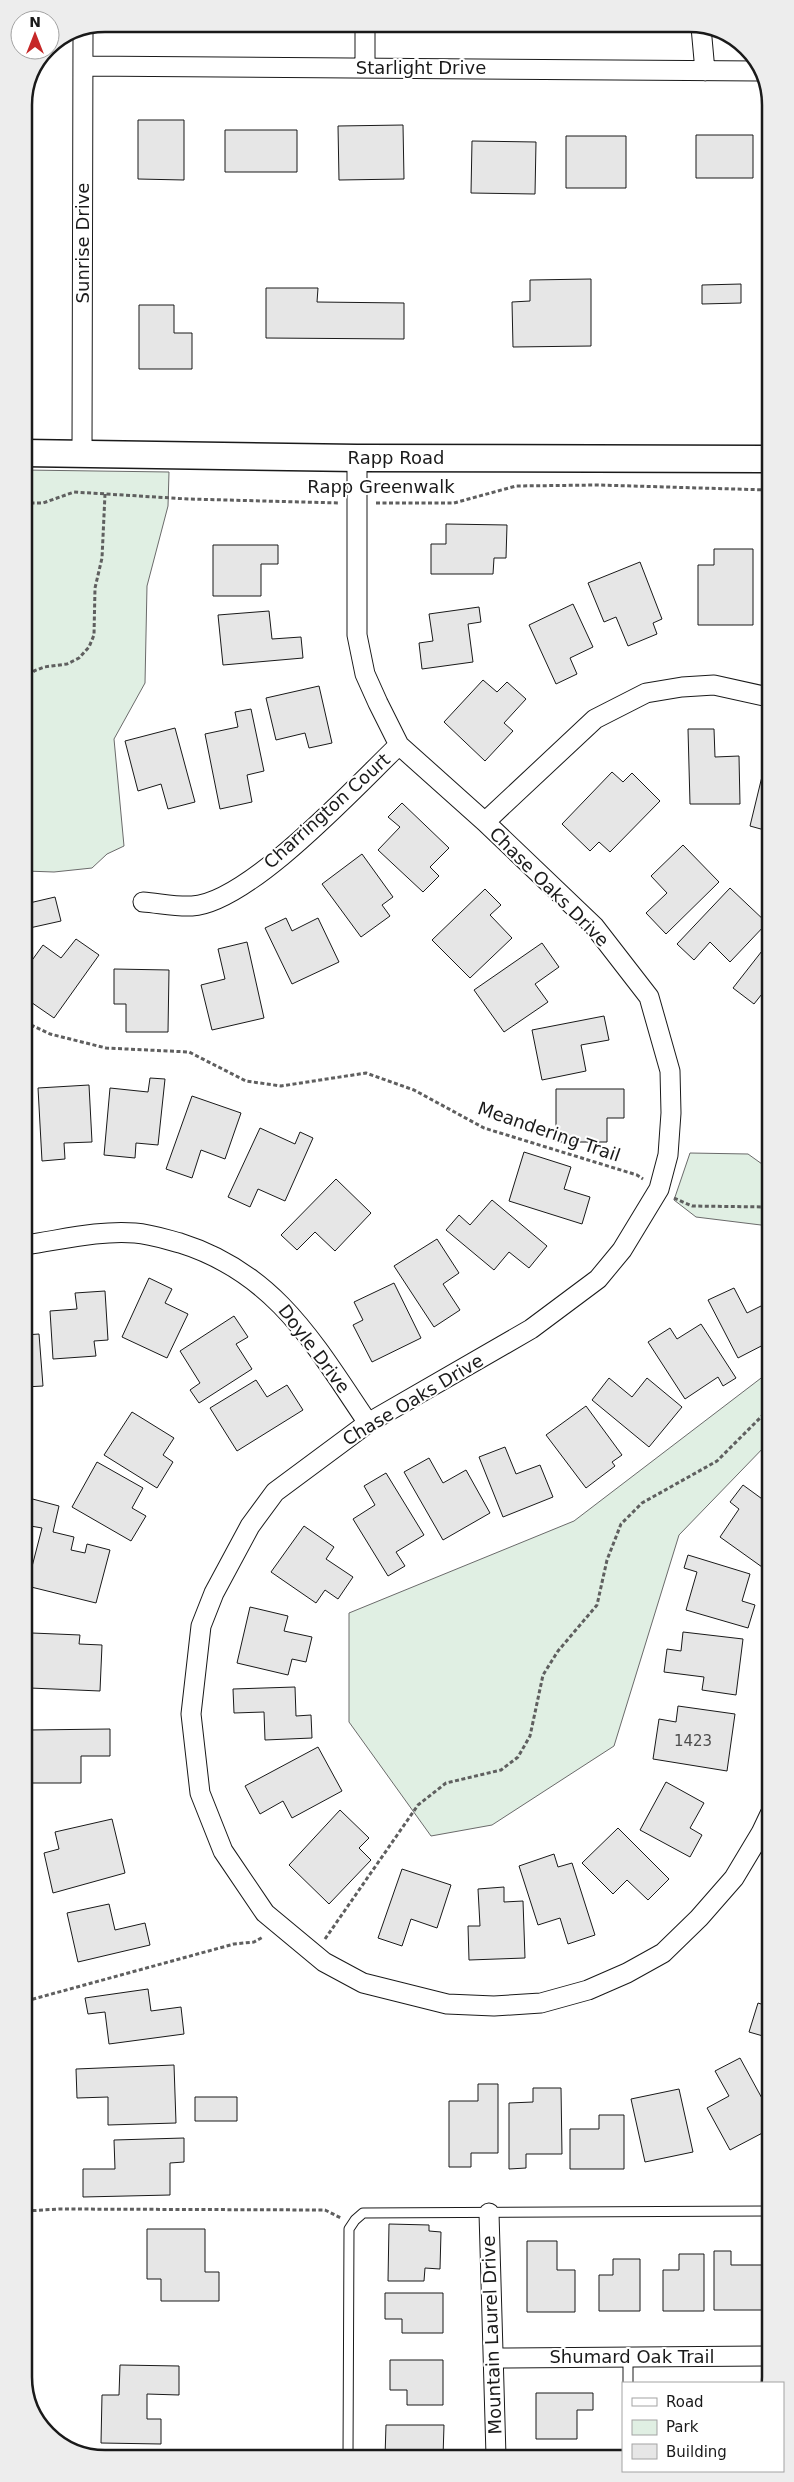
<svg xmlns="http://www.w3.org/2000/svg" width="794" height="2482" font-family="'DejaVu Sans',sans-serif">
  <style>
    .green { fill: #e0efe3; stroke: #6a6a6a }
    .building { fill: #e6e6e6; stroke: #1a1a1a }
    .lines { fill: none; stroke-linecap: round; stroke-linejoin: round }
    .lane-casing { stroke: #1a1a1a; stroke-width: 11 }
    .street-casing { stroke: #1a1a1a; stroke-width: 21 }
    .secondary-casing { stroke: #1a1a1a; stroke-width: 29 }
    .path { stroke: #5f5f5f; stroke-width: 3; stroke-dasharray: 4 2.5; stroke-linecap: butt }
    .lane { stroke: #fff; stroke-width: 9 }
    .street { stroke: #fff; stroke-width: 19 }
    .secondary { stroke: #fff; stroke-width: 26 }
    .labels { text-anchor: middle; stroke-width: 4; stroke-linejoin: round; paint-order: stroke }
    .number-label { font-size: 15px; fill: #4d4d4d }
    .street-label { font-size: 18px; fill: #1a1a1a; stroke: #fff }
    .rim { fill: none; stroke: #1a1a1a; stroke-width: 2.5 }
  </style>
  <rect width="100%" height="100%" fill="#fff"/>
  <path class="green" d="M24,470L169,472L168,506L147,586L145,683L114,739L124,846L107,854L92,868L54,872L25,871Z
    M690,1153L748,1154L769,1169V1226L696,1217L674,1200Z
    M769,1372V1442L679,1535L614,1746L492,1825L431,1836L349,1722V1613L574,1521Z"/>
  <path class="building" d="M138,120H184V180L138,179Z
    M403,125L404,179L339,180L338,126Z
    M225,130H297V172H225Z
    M696,135H753V178H696Z
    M566,136H626V188H566Z
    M472,141L536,142L535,194L471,193Z
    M591,279V346L513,347L512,302L530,301V280Z
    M741,284V303L702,304V285Z
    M266,288H318L317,302L404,303V339L266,338Z
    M139,305H174V333H192V369H139Z
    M446,524L507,525L506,558H494L493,574H431V544H446Z
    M213,545H278V564H261V596H213Z
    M714,549H753V625H698V565H714Z
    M640,562L662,619L653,623L657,634L628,646L616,617L604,622L588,583Z
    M573,604L593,647L570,658L577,674L556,684L529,625Z
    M479,607L481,622L468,624L473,662L422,669L419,643L433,641L429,614Z
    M269,611L272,639L301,637L303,658L223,665L218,615Z
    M483,680L497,692L507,682L526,699L504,723L513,731L485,761L444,722Z
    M319,686L332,743L309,748L305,733L276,740L266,698Z
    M251,709L264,771L247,775L252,802L220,809L205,734L238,727L235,712Z
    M175,728L195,802L168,809L161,784L138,791L125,741Z
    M688,729H714L715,757L739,756L740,804H690Z
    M765,764L768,765V831L750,826Z
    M612,772L623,782L632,773L660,801L610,852L599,842L590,851L562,824Z
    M402,803L449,848L430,867L439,876L423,892L378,850L400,827L388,817Z
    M683,845L719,882L666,934L646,913L667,893L651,876Z
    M362,854L393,897L382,905L390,916L361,937L322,884Z
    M730,888L767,923L730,962L710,942L694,960L677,944Z
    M485,889L501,905L490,915L512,938L470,978L432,940Z
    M55,897L61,921L25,929V904Z
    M286,918L292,931L318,918L339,962L292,984L265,928Z
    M76,939L99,955L54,1018L25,998V970L43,945L61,958Z
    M247,942L264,1018L212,1030L201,985L225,979L218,949Z
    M769,942V985L754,1004L733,988Z
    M542,943L559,967L535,984L548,1002L504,1032L474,990Z
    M114,969L169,970L168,1032H126V1004H114Z
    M604,1016L609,1040L581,1045L586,1071L542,1080L532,1030Z
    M150,1078L165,1079L158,1145L136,1143L135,1158L104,1155L110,1088L148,1092Z
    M89,1085L92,1142L64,1143L65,1159L42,1161L38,1088Z
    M556,1089H624V1118H607V1142H556Z
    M192,1096L241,1113L225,1159L201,1150L192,1178L166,1169Z
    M260,1128L295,1144L300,1132L313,1138L285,1201L258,1189L250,1207L228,1197Z
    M25,1133L27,1166H25Z
    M524,1152L571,1167L564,1189L590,1197L582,1224L509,1201Z
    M336,1179L371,1213L335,1251L315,1232L297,1250L281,1235Z
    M492,1200L547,1246L529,1268L509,1252L494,1270L446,1230L459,1215L470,1225Z
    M437,1239L459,1273L443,1284L460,1310L434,1327L394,1266Z
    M149,1278L172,1289L165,1303L188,1314L167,1358L122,1337Z
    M394,1283L421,1338L372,1362L353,1325L363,1320L354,1302Z
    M734,1288L747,1313L769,1302V1342L738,1358L708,1300Z
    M105,1291L108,1340L94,1341L96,1356L53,1359L50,1311L77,1309L75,1293Z
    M234,1316L248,1337L236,1344L252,1369L199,1403L190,1390L200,1383L180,1351Z
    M701,1324L736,1378L723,1386L718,1377L685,1399L648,1342L670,1328L677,1339Z
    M39,1334L43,1386L25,1387V1335Z
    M609,1378L632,1397L647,1378L682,1407L649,1447L592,1400Z
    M256,1380L267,1397L287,1385L303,1410L237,1451L210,1408Z
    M586,1406L622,1455L612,1462L615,1466L586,1488L546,1435Z
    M132,1412L174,1438L163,1455L173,1462L157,1488L104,1455Z
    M505,1447L516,1474L540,1465L553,1497L503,1517L479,1457Z
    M429,1458L443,1483L466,1470L490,1513L443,1540L404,1472Z
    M97,1462L143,1488L132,1508L146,1516L131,1541L72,1507Z
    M386,1473L424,1535L396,1552L405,1566L388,1576L353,1519L375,1505L364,1486Z
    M743,1485L769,1504V1572L720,1537L739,1509L730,1502Z
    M25,1497L59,1506L53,1532L74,1537L71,1550L85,1553L87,1544L110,1550L96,1603L27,1586L42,1528L25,1525Z
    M304,1526L334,1547L326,1559L353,1577L338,1599L325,1590L316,1603L271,1572Z
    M688,1555L750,1574L742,1601L755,1605L748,1628L686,1610L697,1572L684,1568Z
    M250,1607L288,1616L284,1631L312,1637L306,1662L292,1659L288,1675L237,1663Z
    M683,1632L743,1639L736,1695L702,1690L704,1677L664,1672L667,1649L681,1651Z
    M32,1633L80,1635L79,1644L102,1645L100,1691L30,1688Z
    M295,1687L296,1716L311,1715L312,1738L265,1740L264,1712L234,1713L233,1689Z
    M678,1706L735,1714L727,1771L653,1759L659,1719L676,1722Z
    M110,1729V1756H81V1783H30V1730Z
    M318,1747L342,1791L292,1818L283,1801L260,1814L245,1786Z
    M666,1782L704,1803L690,1828L702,1835L690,1857L640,1830Z
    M340,1810L369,1838L359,1848L371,1860L329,1904L289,1865Z
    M112,1819L125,1873L53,1893L44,1853L59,1849L55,1832Z
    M618,1828L669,1879L648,1900L627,1880L613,1894L582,1863Z
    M554,1854L558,1867L572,1863L595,1935L568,1944L560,1918L538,1925L519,1866Z
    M402,1869L451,1885L437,1928L411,1919L402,1946L378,1938Z
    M504,1887V1902L523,1901L525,1958L469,1960L468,1926H480L478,1889Z
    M109,1904L115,1930L145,1923L150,1945L78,1962L67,1913Z
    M148,1989L151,2011L181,2007L184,2034L109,2044L105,2012L88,2014L85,1998Z
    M758,2003L770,2007V2038L749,2032Z
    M770,2049V2064L766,2062Z
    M740,2058L770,2113V2129L730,2150L707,2108L729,2096L715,2071Z
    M174,2065L176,2123L108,2125V2097L77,2098L76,2069Z
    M478,2084H498V2153H471V2167H449V2101H478Z
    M533,2088H561L562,2154H526V2168L509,2169V2103L533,2102Z
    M679,2089L693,2152L645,2162L631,2099Z
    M195,2097H237V2121H195Z
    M599,2115H624V2169H570V2129H599Z
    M184,2138V2162L170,2163V2195L83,2197V2169H115L114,2140Z
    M389,2224L429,2225V2231L441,2232L440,2269L425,2268L424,2281H388Z
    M147,2229H205V2272H219V2301H161V2279H147Z
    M527,2241H557V2270H575V2312H527Z
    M714,2251H731V2265H763V2310H714Z
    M679,2254H704V2311H663V2270H679Z
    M613,2259H640V2311H599V2275H613Z
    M385,2293H443V2333H402V2319H385Z
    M390,2360H443V2405H407V2390H390Z
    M120,2365L179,2366V2395L147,2394V2419H161V2444L101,2443L102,2395H119Z
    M536,2393H593V2410H577V2439H536Z
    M386,2425H444L443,2457H385Z"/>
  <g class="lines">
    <g class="lane-casing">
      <path id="lane" d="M628,2357V2383
        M348,2457L349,2229L355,2220L363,2213L770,2211"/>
    </g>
    <g class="street-casing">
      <path id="street" d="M365,24V67
        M701,27L705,71
        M83,66L759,71
        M82,454L83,33
        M357,458V635L365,674L378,703L399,745L485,822L594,926L649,997L670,1071L671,1113L668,1155L659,1189L622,1250L598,1279L531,1329L368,1423L275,1492L250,1526L214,1593L201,1626L191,1714L200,1793L223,1851L265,1913L324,1962L363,1983L447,2004L494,2006L541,2003L588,1990L627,1973L663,1953L699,1918L734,1878L761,1833L770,1814
        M485,822L595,719L646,693L682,687L714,685L768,697
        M143,902C158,903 176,907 192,906C249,903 357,785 399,745
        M25,1245C61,1240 99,1230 135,1233C150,1234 165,1239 180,1243C276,1273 315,1345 368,1423
        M489,2213L496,2456
        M494,2358L770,2356"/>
    </g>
    <g class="secondary-casing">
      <path id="secondary" d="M24,453L357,458L768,459"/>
    </g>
    <path class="path" d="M24,503H43L74,492L188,499L340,503
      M376,503H454L516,486L598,485L768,490
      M25,682L34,671L44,667L67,664L79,658L89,647L94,635L95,588L102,558L105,494
      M25,1022L50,1034L106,1048L189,1052L246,1081L281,1086L366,1073L414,1090L484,1128L637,1175L643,1179
      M674,1198L692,1206L769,1207
      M325,1939L418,1805L446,1783L501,1770L518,1757L530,1736L543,1675L558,1651L597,1605L607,1560L621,1524L642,1503L717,1461L769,1409
      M26,2001L234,1944L254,1942L263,1937
      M26,2211L60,2209L325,2210L341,2218"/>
    <use href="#lane" class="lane"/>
    <use href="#street" class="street"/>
    <use href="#secondary" class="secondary"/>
  </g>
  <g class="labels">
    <g class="number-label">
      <text x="693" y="1746">1423</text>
    </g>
    <g class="street-label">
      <text x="421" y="74">Starlight Drive</text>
      <text transform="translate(83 243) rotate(-90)" y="6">Sunrise Drive</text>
      <text x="396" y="464">Rapp Road</text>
      <text x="381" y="493">Rapp Greenwalk</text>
      <text transform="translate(327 811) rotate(-42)" y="6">Charrington Court</text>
      <text transform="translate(549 887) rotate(45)" y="6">Chase Oaks Drive</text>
      <text transform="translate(549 1132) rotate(19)" y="6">Meandering Trail</text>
      <text transform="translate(314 1349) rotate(53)" y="6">Doyle Drive</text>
      <text transform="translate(413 1400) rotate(-31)" y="6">Chase Oaks Drive</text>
      <text transform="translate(492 2335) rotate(-92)" y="6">Mountain Laurel Drive</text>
      <text x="632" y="2363">Shumard Oak Trail</text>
    </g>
  </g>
  <path d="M0 0H794V2482H0ZM105 32H689A73 73 0 0 1 762 105V2377A73 73 0 0 1 689 2450H105A73 73 0 0 1 32 2377V105A73 73 0 0 1 105 32Z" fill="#ededed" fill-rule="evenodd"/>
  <path class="rim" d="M105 32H689A73 73 0 0 1 762 105V2377A73 73 0 0 1 689 2450H105A73 73 0 0 1 32 2377V105A73 73 0 0 1 105 32Z"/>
  <rect x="622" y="2382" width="162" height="90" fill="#ffffff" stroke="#a3a3a3"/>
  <rect x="632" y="2398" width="25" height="8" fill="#ffffff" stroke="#a3a3a3"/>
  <text x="666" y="2407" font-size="15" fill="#1a1a1a">Road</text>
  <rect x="632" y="2420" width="25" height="15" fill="#e0efe3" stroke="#a3a3a3"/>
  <text x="666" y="2432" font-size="15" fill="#1a1a1a">Park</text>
  <rect x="632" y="2444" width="25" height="15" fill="#e6e6e6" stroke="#a3a3a3"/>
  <text x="666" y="2457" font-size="15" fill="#1a1a1a">Building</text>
  <g transform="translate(35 35)"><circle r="24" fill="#ffffff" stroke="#a3a3a3"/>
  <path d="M0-4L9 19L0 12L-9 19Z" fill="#c62828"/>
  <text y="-8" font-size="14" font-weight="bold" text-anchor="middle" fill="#1a1a1a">N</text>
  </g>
</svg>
